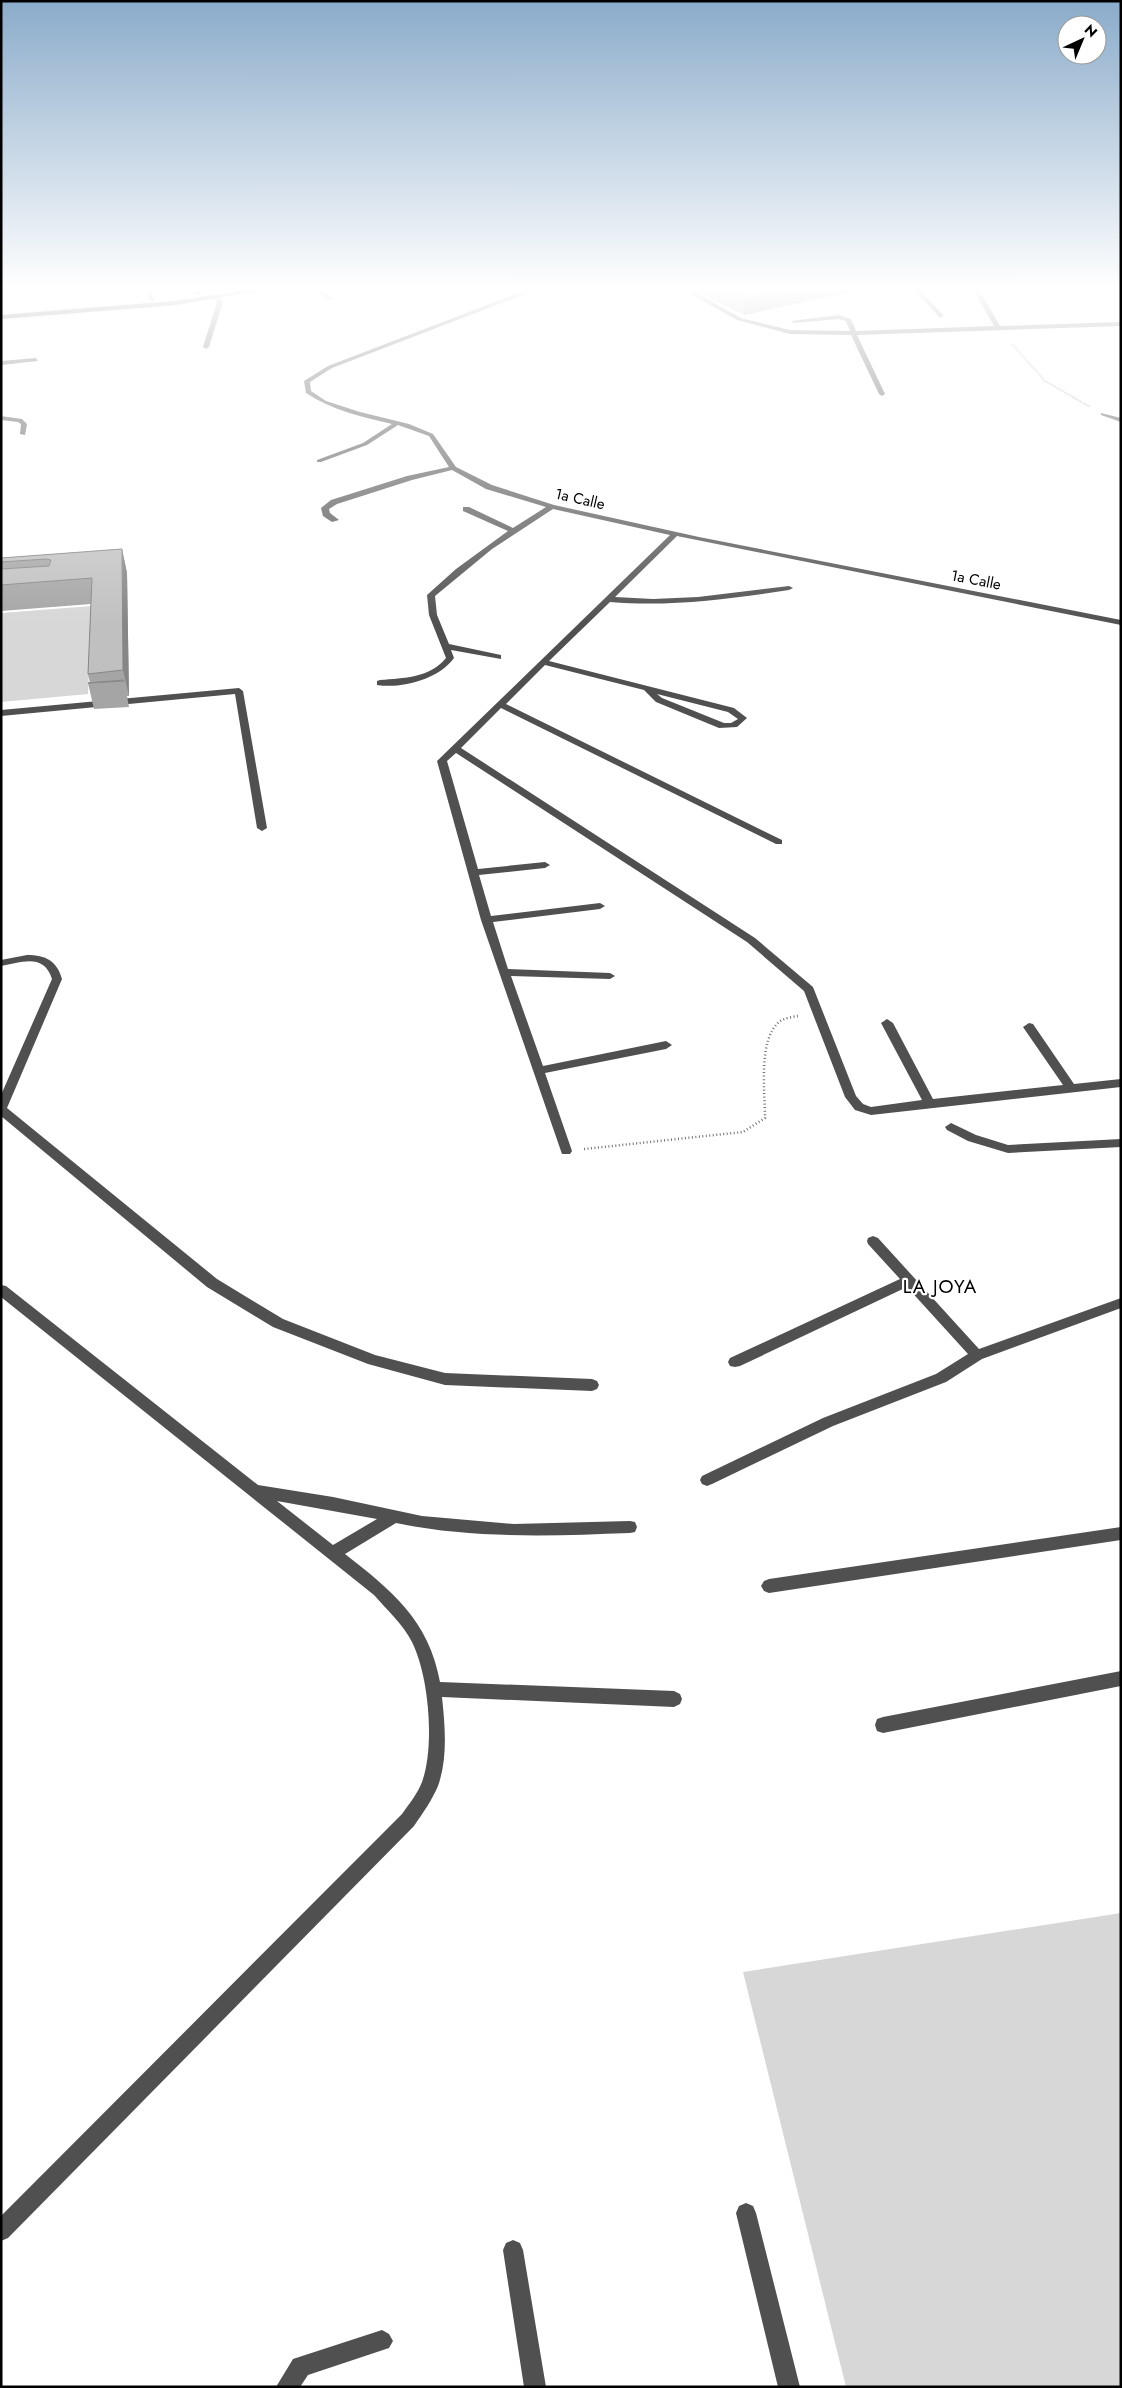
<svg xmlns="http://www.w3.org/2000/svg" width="1122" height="2388" font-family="Jost,sans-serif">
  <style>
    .green { fill: #d7d7d7 }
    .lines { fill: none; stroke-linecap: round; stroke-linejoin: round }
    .major-casing { stroke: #dbdbdb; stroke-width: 2 }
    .path-far1 { stroke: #727272; stroke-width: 2; stroke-dasharray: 0.5 1; stroke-linecap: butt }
    .path { stroke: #727272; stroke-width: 2.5; stroke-dasharray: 1 2.5; stroke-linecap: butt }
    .minor { fill: #505050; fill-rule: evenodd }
    .major { fill: #000; fill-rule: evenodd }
    .wall { fill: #a5a5a5 }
    .shaded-wall { fill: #868686 }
    .building { fill: #c0c0c0; stroke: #868686 }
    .labels { text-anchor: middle; stroke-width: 4.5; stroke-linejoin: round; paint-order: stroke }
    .far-street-label { font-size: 15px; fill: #000; stroke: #fff }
    .neighbourhood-label { font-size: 19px; letter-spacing: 1px; fill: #000; stroke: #fff }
  </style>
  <rect width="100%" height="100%" fill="#fff"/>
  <path class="green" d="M92,606L88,694L1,702V613Z
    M1121,1913V2387H846L743,1972Z"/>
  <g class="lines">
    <g class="major-casing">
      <path id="major" d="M240,291H257L175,305L1,319V315L175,301Z"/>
    </g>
    <path class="path-far1" d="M1012,344L1045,381L1090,407"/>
    <path class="path" d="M584,1149L743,1132L765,1118C765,1092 758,1040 779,1022C784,1018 792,1017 798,1016"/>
    <path class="minor" d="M146,291H152L154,301H150Z
      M193,291H199L201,294L196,295Z
      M316,291H323L334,299L329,300Z
      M524,291H533L332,368L310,382L311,391L326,401L360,412L409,424L433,434L456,467L492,485L554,505L699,537L1121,620V625L677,536L615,597L653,599L698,597L789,586L793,588L789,590C729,599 671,607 610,602L549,661L734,708L747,718L737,727L719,728L656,702L644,690L545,665L506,704L782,840V844H776L501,708L461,748L755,938L813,987L856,1096L863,1104L871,1107L922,1100L881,1023L887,1019L893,1023L933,1099L1063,1085L1023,1027L1029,1023L1033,1024L1074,1084L1121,1079V1087L871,1115L855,1110L845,1097L804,991L747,942L456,753L447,761L478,869L545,862L550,865L545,868L479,875L491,916L600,903L605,906L600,909L493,922L508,969L610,973L615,976L610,979L511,976L543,1066L666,1041L672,1045L666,1049L545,1073L572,1151L570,1154H562L481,920L437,761L670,535L553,509L492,549L435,596L437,615L449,644L501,655V659L451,650L454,658C439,679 402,689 377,685V681L380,680C404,678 430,678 446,658L429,615L427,595L456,569L508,531L463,511V507H469L513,528L546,507L486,489L452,470L412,480L337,504L329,509L330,513L339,520L332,522L323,516L321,508L331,500L407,476L449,467L429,436L398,425L367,445L321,462H317V460L363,443L392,424C361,417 332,410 306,393L304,381L328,366ZM657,694L728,712L738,719L731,723H724L662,698Z
      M685,291H693L741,318L790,330L850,331L846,321L839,319L794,323L791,321L839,315L851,319L856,331L994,326L974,291H980L1000,326L1121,322V326L857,335L885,394L882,396L879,394L851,335L790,334L737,320Z
      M915,291H921L943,315V317H939Z
      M217,295L223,302L209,347L206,349L203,347L217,302L214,297Z
      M36,358L38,361L1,365V361Z
      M1101,413L1121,418V422L1101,415Z
      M1,416L22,419L27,424L25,435L20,434L21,424L18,422L1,420Z
      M239,688L243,691L267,828L262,831L257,828L235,694L1,716V710Z
      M27,955C46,955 57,961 62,979L7,1108L217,1279L283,1319L375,1355L445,1373L592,1379L597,1381L599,1385L597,1389L592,1391L445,1385L368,1364L273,1327L207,1287L1,1116V1095L52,979C44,953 22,962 1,966V960Z
      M951,1123L976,1135L1008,1145L1121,1139V1147L1008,1153L968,1141L947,1130L945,1127Z
      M873,1236L878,1238L979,1349L1121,1298V1308L982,1359L946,1382L833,1426L712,1484L707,1486L702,1484L700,1480L702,1476L823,1418L936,1374L968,1354L907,1287L740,1366L735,1367L730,1366L728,1362L730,1358L900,1279L868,1244L867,1241L868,1238Z
      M1,1285L6,1286L258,1485L333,1497L422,1516L514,1524L630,1521L635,1522L637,1527L635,1532L630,1533C552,1536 473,1539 396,1523L345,1554C391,1590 429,1620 440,1682L674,1691L680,1694L682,1699L680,1704L674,1707L442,1697C445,1726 448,1758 438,1786C432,1800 423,1813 414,1826L8,2238L1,2241V2216L402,1814C409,1804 418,1793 422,1782C435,1746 429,1676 412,1642C403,1624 387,1610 374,1595L1,1297ZM277,1501L377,1519L333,1545Z
      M1121,1527V1540L769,1593L764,1591L761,1586L764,1581L769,1579Z
      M1121,1671V1686L883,1733L877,1731L875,1725L877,1719L883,1717Z
      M746,2203L753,2206L756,2213L800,2387H778L736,2213L739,2206Z
      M513,2240L520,2243L523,2250L546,2387H524L503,2250L506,2243Z
      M382,2330L389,2334L393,2341L389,2348L308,2375L300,2387H276L293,2359Z"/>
    <use href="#major" class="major"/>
  </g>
  <path class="wall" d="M695,291H854L744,315Z
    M122,549L127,573L129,696H127L129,707L94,709L88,683H90L88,674L91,604L1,611V558Z"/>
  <path class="shaded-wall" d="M783,291H854L744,315L745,299Z
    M122,549L127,573L129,696L123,670Z"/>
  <path class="building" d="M729,291H783L745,299Z
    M122,549L123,670L88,674L92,578L1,585V569L49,566L51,560L46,559L1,562V558Z
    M124,680V681L88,683Z"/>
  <linearGradient id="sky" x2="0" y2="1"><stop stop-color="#8aabca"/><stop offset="0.46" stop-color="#fff"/><stop offset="1" stop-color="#fff" stop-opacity="0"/></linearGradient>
  <rect width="1122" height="626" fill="url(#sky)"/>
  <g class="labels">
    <g class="far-street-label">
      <text transform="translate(580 499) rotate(13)" y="5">1a Calle</text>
      <text transform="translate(976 580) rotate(11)" y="5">1a Calle</text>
    </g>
    <g class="neighbourhood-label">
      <text x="940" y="1293">LA JOYA</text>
    </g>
  </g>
  <rect width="1122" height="2388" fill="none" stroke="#000000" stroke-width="5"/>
  <g transform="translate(1082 40) rotate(44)"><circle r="24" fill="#ffffff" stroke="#999999"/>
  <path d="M0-4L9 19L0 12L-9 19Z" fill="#000000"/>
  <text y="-8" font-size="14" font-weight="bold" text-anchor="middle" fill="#000000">N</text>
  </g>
</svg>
